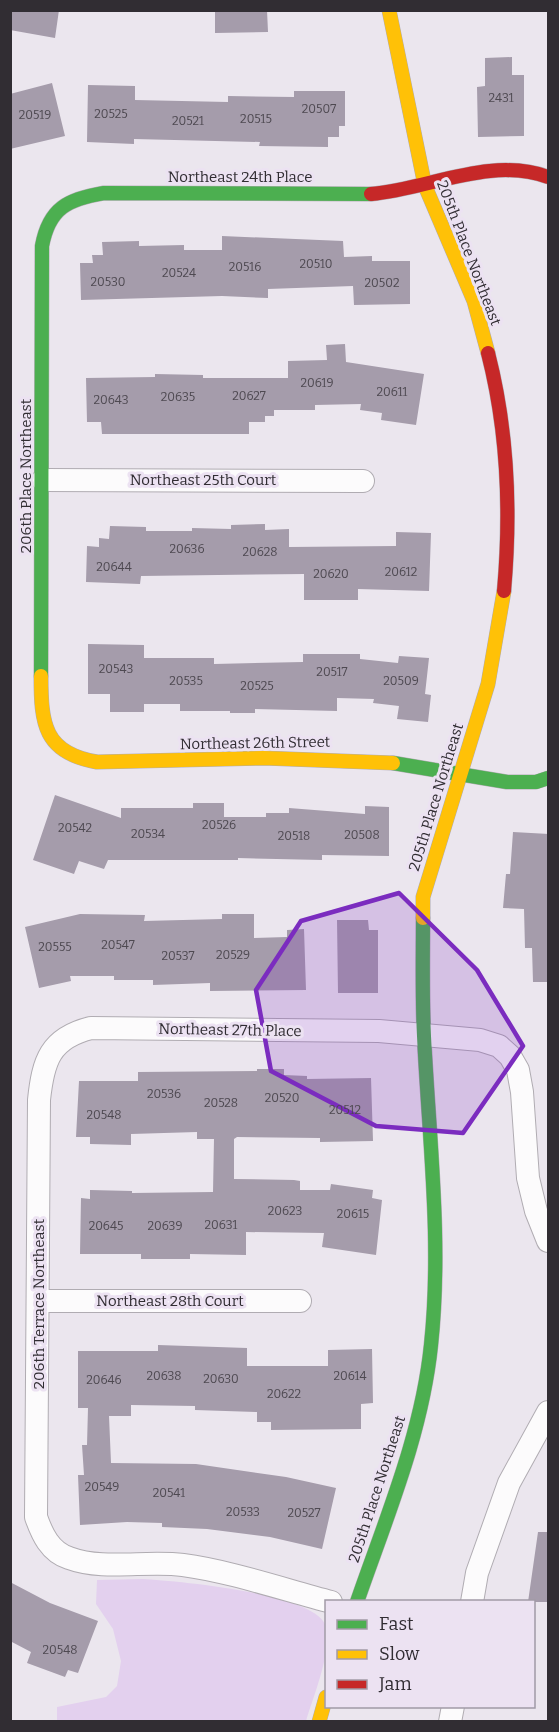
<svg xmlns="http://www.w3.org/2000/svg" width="559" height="1732" font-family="Bitter,serif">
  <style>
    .green { fill: #e3d0ee }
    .building { fill: #a59cab }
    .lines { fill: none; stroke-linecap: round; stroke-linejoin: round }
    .street-casing { stroke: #b0acb2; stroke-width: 24 }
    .fast-casing { stroke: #b0acb2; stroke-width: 15 }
    .slow-casing { stroke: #b0acb2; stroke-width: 15 }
    .jam-casing { stroke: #b0acb2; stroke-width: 15 }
    .street { stroke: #fcfbfc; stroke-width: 22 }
    .fast { stroke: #4caf50; stroke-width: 14 }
    .slow { stroke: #ffc107; stroke-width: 14 }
    .jam { stroke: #c62828; stroke-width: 14 }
    .marked { fill: #7b2cbf; fill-opacity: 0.2; stroke: #7b2cbf; stroke-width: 4.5; stroke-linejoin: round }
    .labels { text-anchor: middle; stroke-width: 6; stroke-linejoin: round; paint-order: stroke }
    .number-label { font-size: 12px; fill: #4e4951 }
    .street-label { font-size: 15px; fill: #312d33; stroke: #ece2f2 }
  </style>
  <rect width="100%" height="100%" fill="#ebe6ee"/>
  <path class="green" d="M143,1579C175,1581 319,1593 326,1627C332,1652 313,1697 306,1721L57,1722V1707L106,1697L117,1686L121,1661L113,1629L96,1604L97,1580Z"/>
  <path class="building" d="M10,10H59L55,38L10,30Z
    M215,10H267L268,32L215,33Z
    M512,57V75H524V136L478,137L477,87L485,86V58Z
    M52,83L65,136L10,149V94Z
    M88,85L135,86V100L228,102V96L294,97V91H345V126H339V137H328V147L259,146L260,142L134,139V144L87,142Z
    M222,236L343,241L344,257L372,256V261H410V304L354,305L353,286L268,289V298L222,296L81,300L80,263H93L92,255H103L102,242L139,241V246L184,245V250H222Z
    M345,344L346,362L424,374L416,425L381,420L382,413L360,410L361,404L315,405V410H274V416H265V422H249V434H102L101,422H87L86,378L155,377V374L203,375V378H288V361L327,360L326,345Z
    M265,524V530L289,529V547L396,546V532L431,533L429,591L358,589V600H304V574L141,576L140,584L86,582L87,546L99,547V538L109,539L110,526L146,527V531H192V528L231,529V525Z
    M88,644L144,645V658H214V664L303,662V654H360V659L398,663L399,656L429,658L425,694L431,695L428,722L397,719L399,706L373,703L374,699L337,698V711L255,709V713H230V711H180V704H144V712H110V694H88Z
    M55,795L121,818V808H193V803H224V817H266V813H289V808L365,814V806L389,807V856L322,855V860L238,858V860H108L104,869L79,861L74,874L33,860Z
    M513,832L549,834V982H533L532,948H525L524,909L503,908L506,874H510Z
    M80,914L145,915L144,921L222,919V914H254V938L287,937V930L304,929L306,990L210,991V983L153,985V980H114V976H70L71,981L39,988L25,927Z
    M337,920H368L369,930H378V993H338Z
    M257,1069H284V1075L307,1076V1079L371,1078L373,1141L320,1142V1138L237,1137L234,1139V1179L294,1180L300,1181V1190H330L331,1184L373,1190L372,1198L382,1200L376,1255L322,1247L324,1233L246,1232V1255L190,1254V1259H141V1254H80L81,1198L90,1199V1190L132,1191V1193L213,1192L214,1139H197V1132L131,1134V1145L90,1144V1137H76L79,1081H138V1072L257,1071Z
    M158,1345L247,1348V1366H328V1350L372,1349L373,1403L361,1404V1429L271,1430V1422H257V1412L195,1410V1406L131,1405V1416H109L111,1463L196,1464L286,1477L336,1488L322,1549L270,1537L207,1529L162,1527V1523L127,1522L80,1525L78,1475H84L82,1445H87L88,1408H78V1351H158Z
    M538,1532H549V1602H528Z
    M10,1582L50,1603L98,1621L78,1673L68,1670L65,1677L27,1663L31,1652L10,1641Z"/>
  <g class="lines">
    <g class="street-casing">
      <path id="street" d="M43,480L363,481
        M39,1301H300
        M331,1602C285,1590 229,1571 183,1565C146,1560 104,1571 69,1558C50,1552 42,1534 36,1517L39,1100C43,1061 50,1038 91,1028L379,1031L480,1040L499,1046L510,1056L518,1070L522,1092L528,1178L536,1211L548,1241
        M472,1602L477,1573L509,1483L548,1412
        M450,1722L453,1706"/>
    </g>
    <g class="fast-casing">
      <path id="fast" d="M41,676L42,246C49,208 68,199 104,193L371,194
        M393,763L507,782H536L548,778
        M357,1602C386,1518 422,1434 431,1345C442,1242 429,1139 424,1036C422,997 423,957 423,918"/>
    </g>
    <g class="slow-casing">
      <path id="slow" d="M389,10L425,186L474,301L488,353
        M41,676C41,724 44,753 97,762L263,758L393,763
        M423,918V897L488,684L504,591
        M319,1722L326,1697"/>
    </g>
    <g class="jam-casing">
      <path id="jam" d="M371,194C429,189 490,156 548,177
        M488,353C508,431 511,512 504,591"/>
    </g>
    <use href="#street" class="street"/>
    <use href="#fast" class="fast"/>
    <use href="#slow" class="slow"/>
    <use href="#jam" class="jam"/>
  </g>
  <path class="marked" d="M399,893L477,970L523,1046L463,1133L376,1126L271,1071L256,990L301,921Z"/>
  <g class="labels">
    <g class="number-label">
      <text x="501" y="102">2431</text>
      <text x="319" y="113">20507</text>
      <text x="111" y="118">20525</text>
      <text x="35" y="119">20519</text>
      <text x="256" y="123">20515</text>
      <text x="188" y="125">20521</text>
      <text x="316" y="268">20510</text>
      <text x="245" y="271">20516</text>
      <text x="179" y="277">20524</text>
      <text x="108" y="286">20530</text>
      <text x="382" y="287">20502</text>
      <text x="317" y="387">20619</text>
      <text x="392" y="396">20611</text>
      <text x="249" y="400">20627</text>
      <text x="178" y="401">20635</text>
      <text x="111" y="404">20643</text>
      <text x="187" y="553">20636</text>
      <text x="260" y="556">20628</text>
      <text x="114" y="571">20644</text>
      <text x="401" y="576">20612</text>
      <text x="331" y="578">20620</text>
      <text x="116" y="673">20543</text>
      <text x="332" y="676">20517</text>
      <text x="186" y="685">20535</text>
      <text x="401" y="685">20509</text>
      <text x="257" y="690">20525</text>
      <text x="219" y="829">20526</text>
      <text x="75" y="832">20542</text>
      <text x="148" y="838">20534</text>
      <text x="362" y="839">20508</text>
      <text x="294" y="840">20518</text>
      <text x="118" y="949">20547</text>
      <text x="55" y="951">20555</text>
      <text x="233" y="959">20529</text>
      <text x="178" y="960">20537</text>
      <text x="164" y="1098">20536</text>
      <text x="282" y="1102">20520</text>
      <text x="221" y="1107">20528</text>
      <text x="345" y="1114">20512</text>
      <text x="104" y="1119">20548</text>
      <text x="285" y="1215">20623</text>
      <text x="353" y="1218">20615</text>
      <text x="221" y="1229">20631</text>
      <text x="106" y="1230">20645</text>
      <text x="165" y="1230">20639</text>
      <text x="164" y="1380">20638</text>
      <text x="350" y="1380">20614</text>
      <text x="221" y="1383">20630</text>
      <text x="104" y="1384">20646</text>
      <text x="284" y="1398">20622</text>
      <text x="102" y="1491">20549</text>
      <text x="169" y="1497">20541</text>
      <text x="243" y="1516">20533</text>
      <text x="304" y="1517">20527</text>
      <text x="60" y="1654">20548</text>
    </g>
    <g class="street-label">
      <text x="240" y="182">Northeast 24th Place</text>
      <text transform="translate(469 253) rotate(69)" y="5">205th Place Northeast</text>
      <text transform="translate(26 476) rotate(-90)" y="5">206th Place Northeast</text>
      <text x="203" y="485">Northeast 25th Court</text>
      <text transform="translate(255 743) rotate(-1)" y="5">Northeast 26th Street</text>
      <text transform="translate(436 797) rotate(-73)" y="5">205th Place Northeast</text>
      <text transform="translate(230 1030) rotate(1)" y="5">Northeast 27th Place</text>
      <text x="170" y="1306">Northeast 28th Court</text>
      <text transform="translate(39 1304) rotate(-90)" y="5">206th Terrace Northeast</text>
      <text transform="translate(377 1489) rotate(-72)" y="5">205th Place Northeast</text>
    </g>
  </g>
  <rect width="559" height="1732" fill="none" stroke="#312d33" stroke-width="24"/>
  <rect x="325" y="1600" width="210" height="108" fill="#ece2f2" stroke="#a19aa6" stroke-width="1.5"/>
  <rect x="337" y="1620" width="30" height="9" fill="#4caf50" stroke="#a19aa6" stroke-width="1.5"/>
  <text x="379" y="1630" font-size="18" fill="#312d33">Fast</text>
  <rect x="337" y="1650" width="30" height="9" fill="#ffc107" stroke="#a19aa6" stroke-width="1.5"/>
  <text x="379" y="1660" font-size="18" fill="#312d33">Slow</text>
  <rect x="337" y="1680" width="30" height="9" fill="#c62828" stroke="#a19aa6" stroke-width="1.5"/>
  <text x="379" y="1690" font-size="18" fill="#312d33">Jam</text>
</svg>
